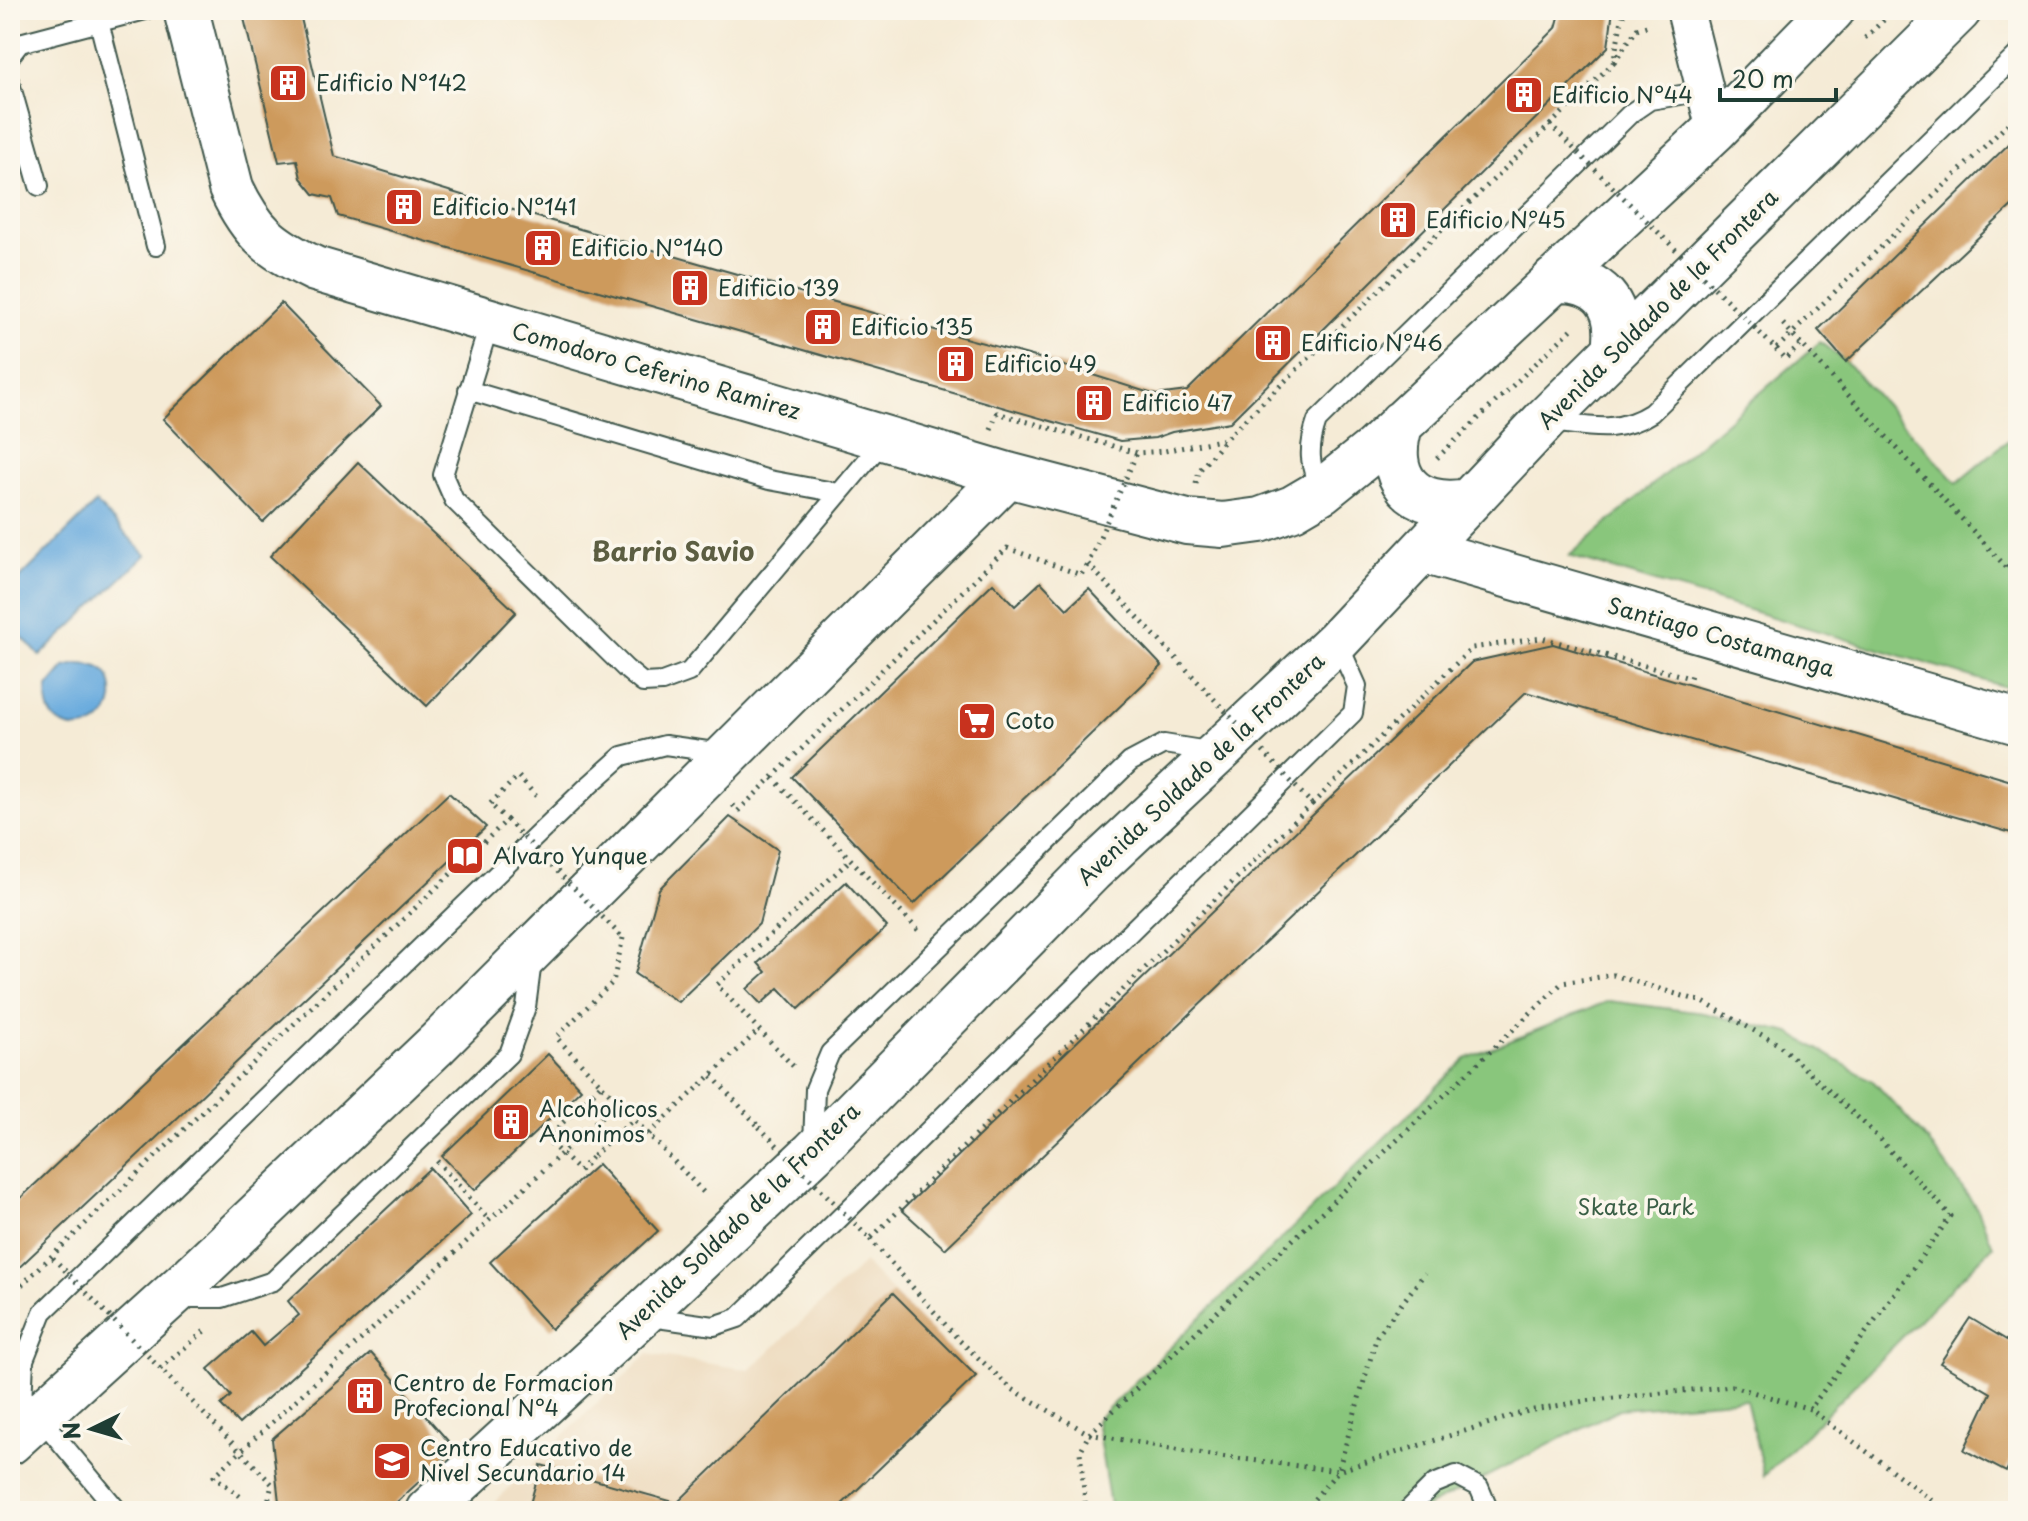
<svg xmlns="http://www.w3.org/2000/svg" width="2028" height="1521" font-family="'Playpen Sans',sans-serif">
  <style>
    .built { fill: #ecd8ba }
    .green { fill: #89c67c; stroke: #548258; stroke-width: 2 }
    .water { fill: #6aacde; stroke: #447489; stroke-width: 2 }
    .building { fill: #cd9a5c }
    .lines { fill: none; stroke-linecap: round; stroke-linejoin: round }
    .service-casing { stroke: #3f574c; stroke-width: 22 }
    .minor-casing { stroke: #3f574c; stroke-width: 40 }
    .tertiary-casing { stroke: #3f574c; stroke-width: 48 }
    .path { stroke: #3f574c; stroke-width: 5; stroke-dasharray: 2 6; stroke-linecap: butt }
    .service { stroke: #fff; stroke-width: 18 }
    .minor { stroke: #fff; stroke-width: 36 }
    .tertiary { stroke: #fff; stroke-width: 44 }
    .path-bridge { stroke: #3f574c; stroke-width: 5; stroke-dasharray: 2 6; stroke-linecap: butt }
    .labels { text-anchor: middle; stroke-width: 7; stroke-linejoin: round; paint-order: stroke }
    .poi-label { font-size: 22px; fill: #1f3d34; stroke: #fbf7ec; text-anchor: start }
    .street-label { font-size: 22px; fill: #1f3d34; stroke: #fbf7ec }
    .park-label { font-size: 22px; fill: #3a5f46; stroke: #fbf7ec }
    .quarter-label { font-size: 26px; font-weight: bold; fill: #5c5e42; stroke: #fbf7ec }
  </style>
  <rect width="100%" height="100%" fill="#fbf7ec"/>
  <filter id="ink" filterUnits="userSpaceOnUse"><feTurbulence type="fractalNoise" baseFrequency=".0125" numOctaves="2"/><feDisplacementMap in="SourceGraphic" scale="16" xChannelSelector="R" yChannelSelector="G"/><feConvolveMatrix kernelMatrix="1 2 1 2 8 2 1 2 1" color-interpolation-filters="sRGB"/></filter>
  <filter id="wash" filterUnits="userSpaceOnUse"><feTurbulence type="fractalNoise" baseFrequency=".006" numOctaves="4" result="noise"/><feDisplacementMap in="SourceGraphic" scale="32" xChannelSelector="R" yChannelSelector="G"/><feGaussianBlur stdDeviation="1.8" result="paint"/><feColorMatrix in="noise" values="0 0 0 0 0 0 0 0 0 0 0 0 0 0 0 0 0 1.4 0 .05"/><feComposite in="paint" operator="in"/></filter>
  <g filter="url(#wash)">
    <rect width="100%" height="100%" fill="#f5ebd6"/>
    <path class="built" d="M864,1263L976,1376L835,1511H485L648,1354L750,1370Z"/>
    <path class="green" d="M1820,342L1846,362L1957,483L2018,432V691L1569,556Z
      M1609,1001L1703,1013L1790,1033L1874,1082L1928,1141L1978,1210L1993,1246L1764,1476L1746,1399L1619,1409L1419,1511H1111L1096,1420L1465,1059Z"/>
    <path class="water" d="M96,503L146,555L40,656L10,624V588Z
      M77,664C92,664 107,666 111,683C122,731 63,741 50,712C46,704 47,694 48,687L65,667Z"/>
    <g id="blocks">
      <path class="building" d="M242,10H299L334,156L475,199L894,319L1039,358L1156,395L1187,391L1556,28L1561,10H1613L1608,47L1230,422L1172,432L1155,438L1120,441L338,216L332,198L314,194L301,178L297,160L279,162Z
        M2018,135V200L1846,362L1818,330Z
        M281,303L381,406L263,522L163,419Z
        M358,462L516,612L427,706L270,556Z
        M1041,582L1067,609L1089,589L1162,666L914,904L792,777L993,583L1015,606Z
        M1553,644L2018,783V835L1526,692L945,1249L902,1210L1472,662Z
        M449,793L486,827L10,1276V1208Z
        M730,817L778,850L759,924L678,1002L635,974L659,889Z
        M846,882L887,927L799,1009L779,988L761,1004L747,989L766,972L758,963Z
        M548,1054L581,1089L475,1190L442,1156Z
        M598,1164L658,1231L551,1329L490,1262Z
        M430,1168L471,1215L239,1424L221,1405L231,1396L208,1369L251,1332L263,1346L299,1315L288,1301Z
        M893,1293L976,1376L835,1511H528L541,1465L677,1503Z
        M1970,1318L2018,1347V1447L2006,1472L1964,1450L1991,1393L1940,1363Z
        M371,1353L455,1449L387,1511H362L358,1506L354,1511H280L272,1439Z"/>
    </g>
  </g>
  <g filter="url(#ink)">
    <use href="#blocks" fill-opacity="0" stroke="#3f574c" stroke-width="2"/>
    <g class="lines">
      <g class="service-casing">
        <path id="service" d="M99,22L156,246
          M10,56L20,43L145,10
          M10,83L39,186
          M490,322L443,475L454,500L626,669L643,683L662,682L689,672L885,439
          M468,390L769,480L839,493
          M1551,422C1589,426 1617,435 1651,413L2018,54
          M1322,491C1308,467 1308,447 1317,421L1631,113L1650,100L1705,91
          M813,1146L815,1089L830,1053L1130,762L1164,744L1214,752
          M177,1298H222L273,1281L509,1054L526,1007L532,961
          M643,1316L714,1326L738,1318L1353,713L1357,686L1337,641
          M38,1415L118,1511
          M21,1426L24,1360L43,1312L585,789L622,756L665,745L722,753
          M1407,1511L1434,1484L1456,1475L1479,1487L1489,1511"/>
      </g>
      <g class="minor-casing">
        <path id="minor" d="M1685,10L1715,130"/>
      </g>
      <g class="tertiary-casing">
        <path id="tertiary" d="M186,10L231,188C252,233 271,248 315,269L1008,475L1187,522L1223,525L1260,520L1293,508L1322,491L1373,450L1715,130L1832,10
          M1554,280C1600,278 1622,304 1615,349
          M1401,423C1383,477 1413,511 1468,501
          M1423,551L2018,722
          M10,1442L193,1276L437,1044L1008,475
          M428,1511L640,1316L813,1153L1091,871L1337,641L1544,421L1959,10"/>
      </g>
      <path class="path" d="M1865,38L1894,10
        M1614,62L1637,29L1650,25
        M1550,125L1613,63L1624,10
        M1783,324L2018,580
        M1776,349L1785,359L1803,343
        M991,429L997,413L1137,453
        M1437,458L1574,327
        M1196,484L1199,471L1225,439
        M2007,568L2018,557
        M773,778L919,931
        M1312,804L1472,648L1542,638L1690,678L1692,671
        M733,805L738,811L1007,548L1081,575L1088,564
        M507,820L490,804L518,776L536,796
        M623,938L613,982L556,1037L707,1196
        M793,1066L717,985L850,860
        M712,1076L759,1127
        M593,1093L601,1084
        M649,1134L759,1030
        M593,1156L634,1119
        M437,1161L489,1220
        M870,1239L959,1340L1012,1389L1089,1434L1204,1454L1338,1471L1528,1411L1584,1401L1732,1386L1810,1409L1946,1511
        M160,1369L208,1328
        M237,1511L241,1497L214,1476L618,1101
        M1086,1511L1080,1452L1089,1434L1562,983L1613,975L1703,1002L1778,1044L1866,1125L1951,1216L1810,1409
        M1304,1511L1338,1471L1377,1336L1425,1273"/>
      <use href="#service" class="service"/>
      <use href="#minor" class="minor"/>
      <use href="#tertiary" class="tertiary"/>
      <path class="path-bridge" d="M593,1093L546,1139L579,1171L593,1156
        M759,1127L870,1239L1312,804L1088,564L1137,453L1165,451L1225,439L1550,125L1776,349L2018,114
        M53,1258L272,1484L266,1511
        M10,1296L507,820L623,938"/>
    </g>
  </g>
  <defs>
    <g id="building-square" transform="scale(2)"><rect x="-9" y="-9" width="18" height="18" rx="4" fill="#c8321e" stroke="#fbf7ec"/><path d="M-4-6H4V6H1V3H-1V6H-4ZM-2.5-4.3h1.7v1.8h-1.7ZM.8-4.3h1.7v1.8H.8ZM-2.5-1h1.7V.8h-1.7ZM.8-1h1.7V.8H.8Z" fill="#fff"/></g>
    <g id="supermarket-square" transform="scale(2)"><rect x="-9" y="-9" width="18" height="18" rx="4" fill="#c8321e" stroke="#fbf7ec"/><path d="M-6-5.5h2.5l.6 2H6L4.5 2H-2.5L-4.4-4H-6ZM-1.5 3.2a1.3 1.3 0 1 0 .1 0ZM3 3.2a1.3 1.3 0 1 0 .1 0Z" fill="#fff"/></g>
    <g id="library-square" transform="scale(2)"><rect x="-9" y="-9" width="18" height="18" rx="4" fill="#c8321e" stroke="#fbf7ec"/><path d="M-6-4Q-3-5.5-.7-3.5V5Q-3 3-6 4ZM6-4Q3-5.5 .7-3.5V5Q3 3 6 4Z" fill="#fff"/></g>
    <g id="school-square" transform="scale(2)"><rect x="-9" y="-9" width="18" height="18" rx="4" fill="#c8321e" stroke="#fbf7ec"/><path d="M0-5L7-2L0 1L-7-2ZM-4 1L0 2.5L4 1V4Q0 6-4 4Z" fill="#fff"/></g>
  </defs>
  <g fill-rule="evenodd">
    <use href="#building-square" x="288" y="83"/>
    <use href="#building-square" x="1524" y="95"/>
    <use href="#building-square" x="404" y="207"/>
    <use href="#building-square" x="1398" y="220"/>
    <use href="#building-square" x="543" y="248"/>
    <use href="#building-square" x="690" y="288"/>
    <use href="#building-square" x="823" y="327"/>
    <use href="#building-square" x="1273" y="343"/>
    <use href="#building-square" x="956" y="364"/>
    <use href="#building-square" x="1094" y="403"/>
    <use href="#supermarket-square" x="977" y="721"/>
    <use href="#library-square" x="465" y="856"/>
    <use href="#building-square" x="511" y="1122"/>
    <use href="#building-square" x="365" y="1396"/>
    <use href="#school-square" x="392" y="1461"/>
  </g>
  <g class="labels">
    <g class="poi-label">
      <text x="316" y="91">Edificio N°142</text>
      <text x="1552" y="103">Edificio N°44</text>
      <text x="432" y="215">Edificio N°141</text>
      <text x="1426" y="228">Edificio N°45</text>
      <text x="571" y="256">Edificio N°140</text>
      <text x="718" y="296">Edificio 139</text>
      <text x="851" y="335">Edificio 135</text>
      <text x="1301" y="351">Edificio N°46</text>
      <text x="984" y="372">Edificio 49</text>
      <text x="1122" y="411">Edificio 47</text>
      <text x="1005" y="729">Coto</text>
      <text x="493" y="864">Alvaro Yunque</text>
      <text x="539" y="1117">Alcoholicos<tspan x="539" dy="25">Anonimos</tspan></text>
      <text x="393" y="1391">Centro de Formacion<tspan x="393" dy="25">Profecional N°4</tspan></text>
      <text x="420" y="1456">Centro Educativo de<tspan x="420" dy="25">Nivel Secundario 14</tspan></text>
    </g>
    <g class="street-label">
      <text transform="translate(1658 309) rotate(-45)" y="8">Avenida Soldado de la Frontera</text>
      <text transform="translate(656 371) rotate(16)" y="8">Comodoro Ceferino Ramirez</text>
      <text transform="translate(1721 637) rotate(16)" y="8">Santiago Costamanga</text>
      <text transform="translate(1201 769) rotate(-43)" y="8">Avenida Soldado de la Frontera</text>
      <text transform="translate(738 1221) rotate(-44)" y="8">Avenida Soldado de la Frontera</text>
    </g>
    <g class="park-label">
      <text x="1636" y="1215">Skate Park</text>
    </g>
    <g class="quarter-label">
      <text x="673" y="561">Barrio Savio</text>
    </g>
  </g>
  <rect width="2028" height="1521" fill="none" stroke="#fbf7ec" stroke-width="40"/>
  <g transform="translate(92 1429) rotate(265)" stroke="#fbf7ec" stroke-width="6" paint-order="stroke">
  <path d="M0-6L14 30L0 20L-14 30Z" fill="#1f3d34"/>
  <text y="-12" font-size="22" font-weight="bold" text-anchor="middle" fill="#1f3d34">N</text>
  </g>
  <path d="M1720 88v12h116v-12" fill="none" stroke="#1f3d34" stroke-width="4"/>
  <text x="1732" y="88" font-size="24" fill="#1f3d34" stroke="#fbf7ec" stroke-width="6" paint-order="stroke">20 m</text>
</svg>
